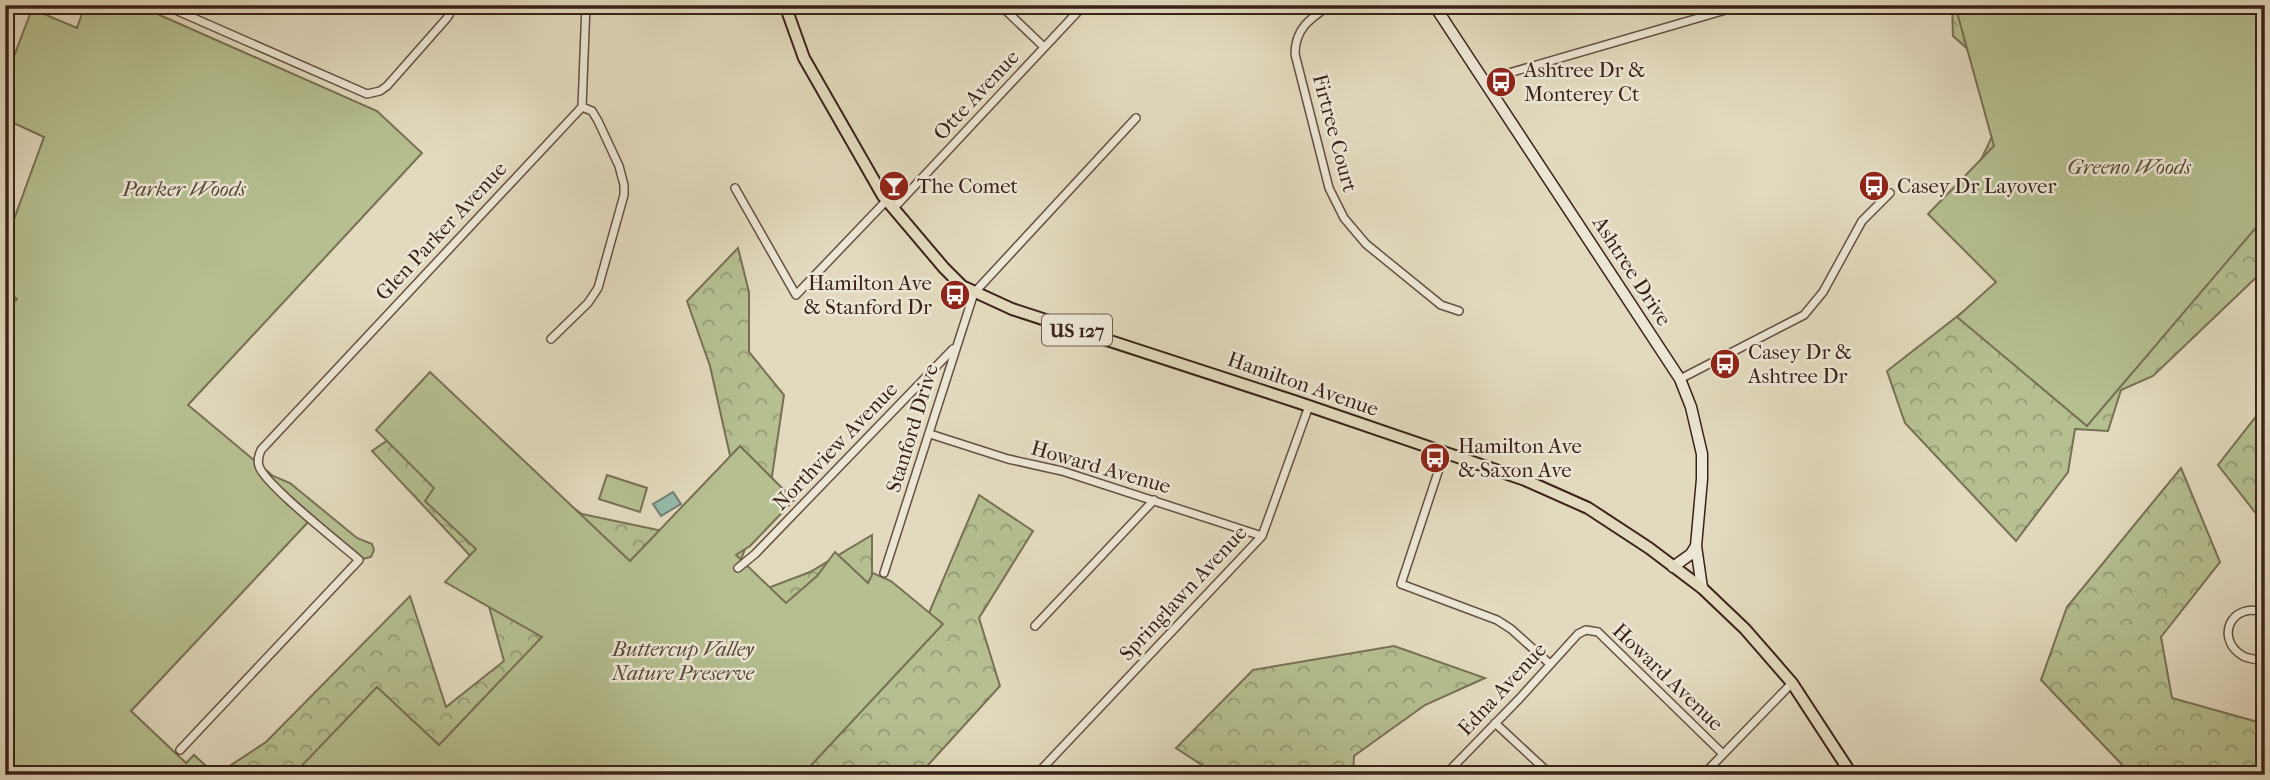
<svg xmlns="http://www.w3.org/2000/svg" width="2270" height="780" font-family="'IM FELL French Canon',serif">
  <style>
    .forest { fill: url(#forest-crowns); stroke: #787054; stroke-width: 2 }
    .green { fill: #b5bf90; stroke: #787054; stroke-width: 2 }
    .water { fill: #96bbab; stroke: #717e71; stroke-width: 2 }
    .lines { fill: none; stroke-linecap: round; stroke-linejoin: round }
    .street-casing { stroke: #645042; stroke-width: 10 }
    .secondary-casing { stroke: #3a2219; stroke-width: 13 }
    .primary-casing { stroke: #3a2219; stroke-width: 14 }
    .street { stroke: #ece7d5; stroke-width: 7 }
    .secondary { stroke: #ece7d5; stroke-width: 10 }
    .primary { stroke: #e2dabe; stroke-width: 10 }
    .labels { text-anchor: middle; stroke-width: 5; stroke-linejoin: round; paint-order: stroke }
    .shield { fill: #ece7d5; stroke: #6f5d51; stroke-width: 2 }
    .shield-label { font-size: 19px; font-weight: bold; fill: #3a2219 }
    .poi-label { font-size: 21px; fill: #3a2219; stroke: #ece7d5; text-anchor: start }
    .street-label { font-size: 21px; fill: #3a2219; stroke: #ece7d5 }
    .park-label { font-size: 21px; font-style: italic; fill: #594937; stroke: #ece7d5 }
  </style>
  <defs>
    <pattern id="forest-crowns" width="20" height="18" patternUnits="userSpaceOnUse" patternTransform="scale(1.75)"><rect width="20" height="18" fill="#b5bf90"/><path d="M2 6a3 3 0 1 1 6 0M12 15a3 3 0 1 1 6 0" fill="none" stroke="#949b75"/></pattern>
  </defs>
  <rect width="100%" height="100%" fill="#e2dabe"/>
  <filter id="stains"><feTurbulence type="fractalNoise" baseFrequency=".00286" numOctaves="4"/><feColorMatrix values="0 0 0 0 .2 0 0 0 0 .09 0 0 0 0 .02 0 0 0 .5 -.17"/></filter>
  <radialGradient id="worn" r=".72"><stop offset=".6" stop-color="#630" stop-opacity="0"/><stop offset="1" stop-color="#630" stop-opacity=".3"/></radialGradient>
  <path class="forest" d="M1952,5H2265V269L2153,376L2121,390L2108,431L2075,429L2068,472L2016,541L1905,423L1887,371L2005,279L1953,219L2014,90L1953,36Z
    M738,248L749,292V352L784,395L771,483L723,605L810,572L872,535V595L929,613L979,495L1033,531L979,618L1000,686L919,775H216L266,742L410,596L446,707L504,661L477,563L372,451L433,409L582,514L691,537L735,478L710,366L687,301Z
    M2265,405V525L2218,465Z
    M2181,468L2220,562L2161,637L2172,698L2265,724V775H2132L2041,680L2067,607Z
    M1394,646L1485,678L1425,705L1354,756L1353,775H1217L1176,748L1253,670Z"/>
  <path class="green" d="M85,5H137L377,111L422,153L188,405L273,476L290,483L357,538L372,544L374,550L371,557L359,560L311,519L131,711L186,763L194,755L216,775H5V312L17,299L5,288V244L44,137L5,119V80L32,9L77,28Z
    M1955,5H2265V217L2087,426L1957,317L1996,282L1928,214L1994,146Z
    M430,372L630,561L740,446L794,500L750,546L736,555L786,603L817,576L835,552L868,583L873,573L891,581L943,624L802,775H293L377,687L439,745L542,637L445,582L476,549L425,501L434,488L376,430Z
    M607,475L647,488L640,512L599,499Z"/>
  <path class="water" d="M673,492L681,504L661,516L653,504Z"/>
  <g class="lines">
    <g class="street-casing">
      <path id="street" d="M164,5L367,94L380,91L387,86L447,18L455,5
        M1000,5L1044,47
        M1330,5C1311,18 1295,28 1295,54L1329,188L1344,218L1366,244L1441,305L1459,311
        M1485,80L1743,5
        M735,188L796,295L886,201
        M893,209L1084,5
        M551,339L588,303L598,288L624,195V185L619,166L598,121L592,111L582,107
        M1680,379L1804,315L1823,292L1862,221L1890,193
        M930,434L1008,459L1062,471L1262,536
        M1444,454L1401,584L1497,620L1511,629L1550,664
        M738,568L755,554L953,349
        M884,573L974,293L1136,118
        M2265,613C2231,600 2214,639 2243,656C2249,659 2258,660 2265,661
        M1035,626L1154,500
        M1495,723L1551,775
        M180,750L359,560C341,544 264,484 259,466C257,460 259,455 261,450L582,107L586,5
        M1036,775L1262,536L1309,406
        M1445,775L1519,699L1578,634L1586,630L1598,632L1723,754
        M1703,775L1792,683"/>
    </g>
    <g class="secondary-casing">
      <path id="secondary" d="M1434,5L1680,379L1691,407L1702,454V479L1696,546L1702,588
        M1673,567L1691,554L1696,546"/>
    </g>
    <g class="primary-casing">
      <path id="primary" d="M785,5L804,58L883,196L944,268L962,286L1012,309L1297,402L1525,480L1588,508L1649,548L1702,588L1745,629L1792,683L1852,775"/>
    </g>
    <use href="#street" class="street"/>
    <use href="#secondary" class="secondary"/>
    <use href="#primary" class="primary"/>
  </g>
  <defs>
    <g id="bus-disc" transform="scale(1.575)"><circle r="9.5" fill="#8f2418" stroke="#ece7d5"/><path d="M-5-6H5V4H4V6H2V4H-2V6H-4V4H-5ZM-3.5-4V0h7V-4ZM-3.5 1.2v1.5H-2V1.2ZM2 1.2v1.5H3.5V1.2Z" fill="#fff"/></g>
    <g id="bar-disc" transform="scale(1.575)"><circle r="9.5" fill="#8f2418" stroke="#ece7d5"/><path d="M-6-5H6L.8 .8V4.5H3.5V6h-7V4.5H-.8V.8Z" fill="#fff"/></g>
  </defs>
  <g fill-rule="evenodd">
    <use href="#bus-disc" x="1501" y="82"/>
    <use href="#bar-disc" x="894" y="186"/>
    <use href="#bus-disc" x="1874" y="186"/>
    <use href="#bus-disc" x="955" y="295"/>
    <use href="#bus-disc" x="1725" y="364"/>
    <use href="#bus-disc" x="1435" y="458"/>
  </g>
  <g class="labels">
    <rect class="shield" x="1042" y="314.5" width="70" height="31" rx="5"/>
    <g class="shield-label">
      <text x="1077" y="337">US 127</text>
    </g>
    <g class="poi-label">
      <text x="1524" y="77">Ashtree Dr &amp;<tspan x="1524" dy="24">Monterey Ct</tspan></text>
      <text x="917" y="193">The Comet</text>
      <text x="1897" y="193">Casey Dr Layover</text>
      <text x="932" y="290" text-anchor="end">Hamilton Ave<tspan x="932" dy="24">&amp; Stanford Dr</tspan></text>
      <text x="1748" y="359">Casey Dr &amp;<tspan x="1748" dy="24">Ashtree Dr</tspan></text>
      <text x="1458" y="453">Hamilton Ave<tspan x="1458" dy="24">&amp; Saxon Ave</tspan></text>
    </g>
    <g class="street-label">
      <text transform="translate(976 95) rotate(-47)" y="7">Otte Avenue</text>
      <text transform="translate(1335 133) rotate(75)" y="7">Firtree Court</text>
      <text transform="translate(441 231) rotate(-47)" y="7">Glen Parker Avenue</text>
      <text transform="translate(1632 271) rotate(57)" y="7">Ashtree Drive</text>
      <text transform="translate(1303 384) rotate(19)" y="7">Hamilton Avenue</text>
      <text transform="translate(912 428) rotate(-73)" y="7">Stanford Drive</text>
      <text transform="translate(835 446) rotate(-46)" y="7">Northview Avenue</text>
      <text transform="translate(1101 467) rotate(16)" y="7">Howard Avenue</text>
      <text transform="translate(1183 593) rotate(-47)" y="7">Springlawn Avenue</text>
      <text transform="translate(1668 677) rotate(44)" y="7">Howard Avenue</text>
      <text transform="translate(1502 689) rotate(-47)" y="7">Edna Avenue</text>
    </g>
    <g class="park-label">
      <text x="2129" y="174">Greeno Woods</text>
      <text x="184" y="196">Parker Woods</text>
      <text x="683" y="656">Buttercup Valley<tspan x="683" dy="24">Nature Preserve</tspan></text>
    </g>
  </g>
  <rect width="2270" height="780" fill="none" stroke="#e2dabe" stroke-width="28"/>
  <rect x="7" y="7" width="2256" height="766" fill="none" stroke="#3a2219" stroke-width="3.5"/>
  <rect x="14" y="14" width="2242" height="752" fill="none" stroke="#3a2219" stroke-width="2"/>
  <rect width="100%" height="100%" filter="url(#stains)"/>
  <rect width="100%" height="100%" fill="url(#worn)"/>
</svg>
